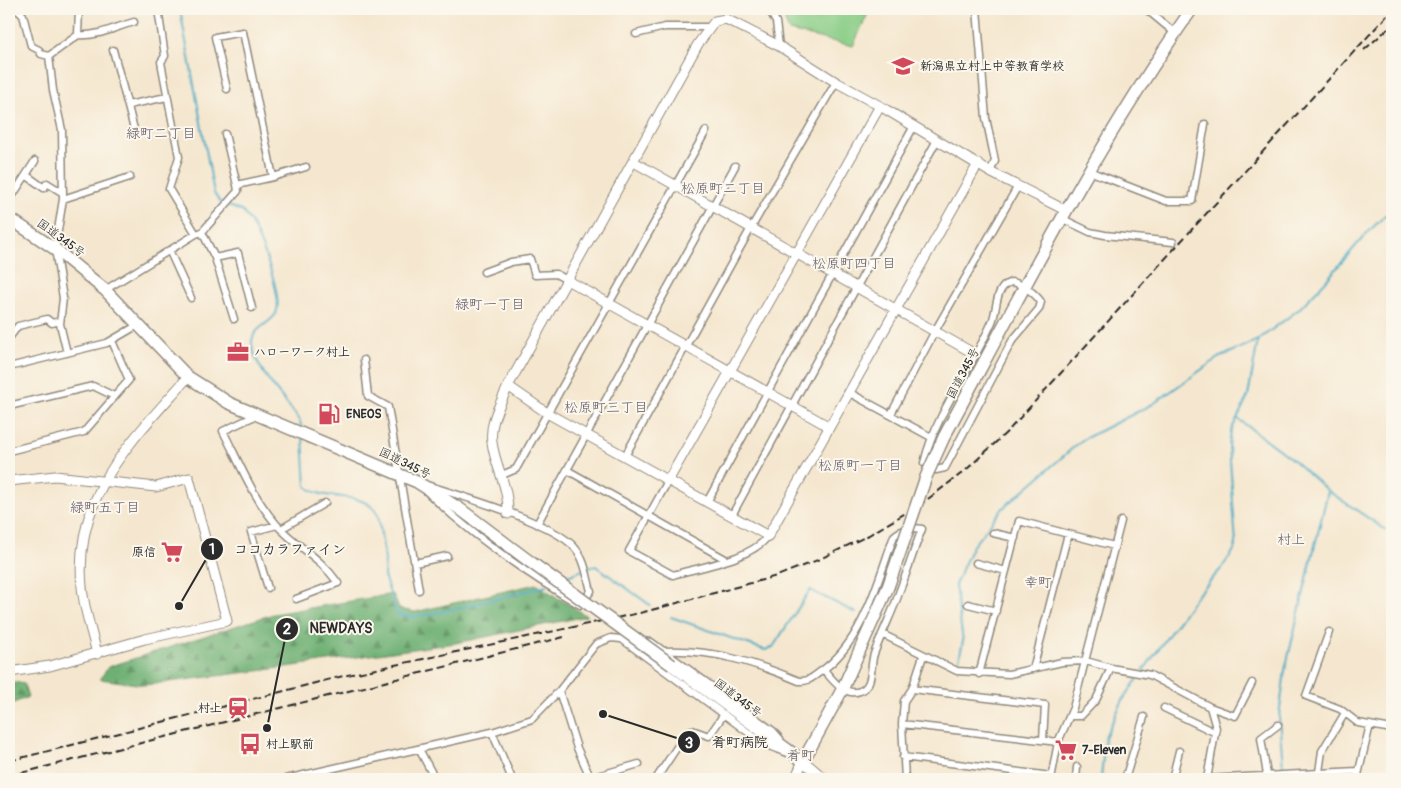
<svg xmlns="http://www.w3.org/2000/svg" width="1401" height="788" font-family="Pangolin,'Klee One',sans-serif">
  <style>
    .forest { fill: url(#forest-firs); stroke: #4c6e4f }
    .garden { fill: #89cd86; stroke: #5a7c58 }
    .lines { fill: none; stroke-linecap: round; stroke-linejoin: round }
    .stream { stroke: #44a9c4; stroke-width: 2 }
    .street-casing { stroke: #90897d; stroke-width: 9 }
    .secondary-casing { stroke: #90897d; stroke-width: 11 }
    .primary-casing { stroke: #90897d; stroke-width: 12 }
    .highway-casing { stroke: #90897d; stroke-width: 14 }
    .street { stroke: #fff; stroke-width: 6 }
    .secondary { stroke: #fff; stroke-width: 9 }
    .primary { stroke: #fff; stroke-width: 10 }
    .highway { stroke: #fff; stroke-width: 11 }
    .rail { stroke: #2b2b2b; stroke-width: 2; stroke-dasharray: 8 4; stroke-linecap: butt }
    .highway-bridge-casing { stroke: #90897d; stroke-width: 14; stroke-linecap: butt }
    .highway-bridge { stroke: #fff; stroke-width: 11 }
    .labels { text-anchor: middle; stroke-width: 4; stroke-linejoin: round; paint-order: stroke }
    .poi-label { font-size: 12px; font-weight: bold; fill: #2b2b2b; stroke: #fbf7ec; text-anchor: start }
    .street-label { font-size: 12px; fill: #2b2b2b; stroke: #fbf7ec }
    .neighbourhood-label { font-size: 14px; fill: #655b69; stroke: #fbf7ec }
    .leader { fill: none; stroke: #2b2b2b; stroke-width: 2 }
    .callout-dot { fill: #2b2b2b; stroke: #fbf7ec; stroke-width: 2 }
    .mark-label { font-size: 15px; text-anchor: middle; font-weight: bold; fill: #fff }
    .callout-label { font-size: 14px; text-anchor: middle; font-weight: bold; fill: #2b2b2b; stroke: #fbf7ec; stroke-width: 4; stroke-linejoin: round; paint-order: stroke }
  </style>
  <defs>
    <pattern id="forest-firs" width="22" height="20" patternUnits="userSpaceOnUse" patternTransform="scale(1.25)"><rect width="22" height="20" fill="#6eb073"/><path d="M5 1l3.5 6h-7zM16 11l3.5 6h-7z" fill="#5b8f5f"/></pattern>
  </defs>
  <rect width="100%" height="100%" fill="#fbf7ec"/>
  <filter id="ink" filterUnits="userSpaceOnUse"><feTurbulence type="fractalNoise" baseFrequency=".02" numOctaves="2"/><feDisplacementMap in="SourceGraphic" scale="10" xChannelSelector="R" yChannelSelector="G"/><feConvolveMatrix kernelMatrix="1 2 1 2 8 2 1 2 1" color-interpolation-filters="sRGB"/></filter>
  <filter id="wash" filterUnits="userSpaceOnUse"><feTurbulence type="fractalNoise" baseFrequency=".0096" numOctaves="4" result="noise"/><feDisplacementMap in="SourceGraphic" scale="20" xChannelSelector="R" yChannelSelector="G"/><feGaussianBlur stdDeviation="1.12" result="paint"/><feColorMatrix in="noise" values="0 0 0 0 0 0 0 0 0 0 0 0 0 0 0 0 0 1.4 0 .05"/><feComposite in="paint" operator="in"/></filter>
  <g filter="url(#wash)">
    <rect width="100%" height="100%" fill="#f5e7cf"/>
    <path class="forest" d="M536,584L587,616L456,643L265,670L144,685L100,679L108,667L273,614L393,594L399,609L415,612Z
      M9,681L24,684L28,697L9,705Z"/>
    <path class="garden" d="M780,9H870L853,46L789,31Z"/>
    <g class="lines">
      <path class="stream" d="M180,9L214,193L220,202L224,204
        M229,206L243,212L250,221C259,237 286,300 275,315C268,325 251,329 252,344C254,368 285,400 299,419L302,428
        M1238,419L1293,460L1328,491L1392,534
        M303,438L306,486C324,504 364,488 378,515L385,560L384,576L397,614L412,617L447,611L547,586
        M588,568L596,566L650,605
        M560,579L583,570
        M671,617L765,650L773,647L810,590L856,613
        M958,664L963,641L955,585L972,547L1002,509L1082,440L1153,404L1218,358L1258,340L1298,310L1324,283L1367,233L1392,209
        M1143,671L1194,599L1221,569L1233,552L1236,544L1229,446L1231,431L1248,396L1258,340
        M1101,779L1105,737L1123,700L1140,675
        M1284,779L1279,717L1285,670L1328,491"/>
    </g>
  </g>
  <g filter="url(#ink)">
    <g class="lines">
      <g class="street-casing">
        <path id="street" d="M16,9L23,15L31,46L39,50L41,54L49,56L53,90L62,130L63,199L55,249L63,298L60,324L67,353
          M769,9L776,22L779,46
          M977,9L986,118L995,161L990,172
          M1146,9L1175,33
          M636,34L665,27H711
          M78,35C97,37 115,27 134,22
          M113,50L135,133
          M49,56L78,35L79,9
          M128,105L167,97
          M225,134L237,185
          M1089,171L1166,201H1192L1205,124
          M26,175L44,188L47,183L63,193
          M273,177L306,167
          M63,199L130,177
          M9,201L35,161
          M1063,219L1090,232L1105,235L1173,242
          M202,232L215,258L234,319
          M196,234L202,232L238,191L237,185L273,177L243,32L215,37L227,89
          M169,250L191,298
          M215,258L238,253L252,308
          M484,272L511,262L530,259L535,275L556,274L567,280
          M1011,282C1021,283 1035,293 1041,302L1039,309L1012,341L945,468L936,470L924,463C936,412 971,370 992,322C998,308 994,288 1011,282Z
          M105,290L196,234L169,189L179,157L161,62L165,56L158,9
          M9,338L18,326L47,319L52,323L60,321
          M364,360L368,396L388,407L419,590
          M9,367L107,343L138,325
          M848,392L931,437
          M9,406L93,386L114,396
          M891,414L935,331L1018,186
          M257,415L223,431C239,462 253,498 277,525C297,547 320,557 338,583L296,599
          M9,451L84,432L129,380L112,341
          M625,456L751,228L836,82
          M567,470L727,560
          M502,475L516,469L706,131
          M668,481L629,551L673,575C700,567 752,559 768,536
          M417,482C452,493 554,522 575,548C585,559 587,577 591,591L580,605C522,571 464,530 417,482Z
          M707,502L914,126
          M732,515L937,140
          M537,524L735,166
          M281,529L325,503
          M993,533L1015,538
          M415,563L447,556
          M976,563L1006,571
          M268,588L251,532L277,525
          M968,604L996,611
          M1329,632L1306,696L1340,709L1358,723L1392,729
          M882,634L957,671L1009,674L1062,662L1086,661L1111,668L1096,700L1081,716H1070
          M623,640L764,744L785,752
          M665,651C712,649 756,663 799,681C808,682 813,677 820,672C863,643 877,583 894,536C901,529 913,527 922,529C914,549 908,570 900,590C893,612 882,632 874,654C870,664 874,687 860,691C844,697 833,680 824,670
          M1111,668L1150,675L1210,707
          M1033,669L1068,534
          M979,674L1019,521L1114,546
          M912,689L1045,705L1043,740
          M559,691L577,748L591,779
          M1164,708L1216,733
          M902,724L1058,742
          M492,732L512,779
          M419,749L435,779
          M903,757L1051,776
          M1267,775L1261,738L1278,725
          M590,778L639,764
          M286,779L492,732L532,719L559,691L596,644L611,638L651,642L773,731L780,739
          M656,779L687,732L692,730L709,736L724,714
          M905,779L902,724L904,701L912,689L923,656
          M1051,779L1058,742L1073,708L1121,521
          M1076,779L1077,767
          M1125,779L1144,717
          M1172,779L1179,751
          M1207,779L1357,771
          M1207,779L1216,728L1210,707L1235,716L1252,683
          M1318,779L1322,751L1345,713
          M1357,779L1370,725"/>
      </g>
      <g class="secondary-casing">
        <path id="secondary" d="M634,162L975,354
          M567,280L828,426
          M508,386L547,413L768,536L978,164
          M9,481L55,476L156,487L189,478L227,621L145,639L50,666L9,672
          M668,481L880,106
          M508,514C509,486 495,467 492,442C489,422 501,403 508,386L698,44L715,21L726,19L779,46L836,82L880,106L990,172L1067,211
          M97,654C92,632 84,610 82,587C73,494 132,441 188,377
          M795,779L803,761"/>
      </g>
      <g class="primary-casing">
        <path id="primary" d="M803,761L824,779"/>
      </g>
      <g class="highway-casing">
        <path id="highway" d="M9,218L55,249L105,290L188,377L229,403L417,482L460,509L529,561
          M944,437C1022,292 1097,143 1192,9
          M672,665L803,761L842,690L888,587"/>
      </g>
      <use href="#street" class="street"/>
      <use href="#secondary" class="secondary"/>
      <use href="#primary" class="primary"/>
      <use href="#highway" class="highway"/>
      <path class="rail" d="M1364,50L1392,25
        M9,761L343,676L644,612L777,576L820,559L869,535L924,502L966,470L1008,431L1392,10
        M9,776L564,637"/>
      <g class="highway-bridge-casing">
        <path id="highway-bridge" d="M529,561L672,665
          M888,587L926,477L944,437"/>
      </g>
      <use href="#highway-bridge" class="highway-bridge"/>
    </g>
  </g>
  <defs>
    <g id="school-bare" transform="scale(1.725)"><path d="M0-5L7-2L0 1L-7-2ZM-4 1L0 2.5L4 1V4Q0 6-4 4Z" fill="#d1495b" stroke="#fbf7ec" stroke-width="2.5" paint-order="stroke"/></g>
    <g id="office-bare" transform="scale(1.725)"><path d="M-6-3h4V-5.5h4V-3h4V5H-6ZM-1-4.5V-3h2v-1.5ZM-6 0V1H6V0Z" fill="#d1495b" stroke="#fbf7ec" stroke-width="2.5" paint-order="stroke"/></g>
    <g id="fuel-bare" transform="scale(1.725)"><path d="M-5.5-6h7V0h2V4h1.3V-2.5L3-4.5l.8-.8L6-3V5H2.5V1h-1V6h-7ZM-4.2-4.7v3.2H.2V-4.7Z" fill="#d1495b" stroke="#fbf7ec" stroke-width="2.5" paint-order="stroke"/></g>
    <g id="supermarket-bare" transform="scale(1.725)"><path d="M-6-5.5h2.5l.6 2H6L4.5 2H-2.5L-4.4-4H-6ZM-1.5 3.2a1.3 1.3 0 1 0 .1 0ZM3 3.2a1.3 1.3 0 1 0 .1 0Z" fill="#d1495b" stroke="#fbf7ec" stroke-width="2.5" paint-order="stroke"/></g>
    <g id="station-bare" transform="scale(1.725)"><path d="M-3-6H3Q5-6 5-4V2Q5 4 3 4L4.5 6H3L1.5 4h-3L-3 6H-4.5L-3 4Q-5 4-5 2V-4Q-5-6-3-6ZM-3.5-4v3h7v-3ZM-3.5 1v1.5H-2V1ZM2 1v1.5H3.5V1Z" fill="#d1495b" stroke="#fbf7ec" stroke-width="2.5" paint-order="stroke"/></g>
    <g id="bus-bare" transform="scale(1.725)"><path d="M-5-6H5V4H4V6H2V4H-2V6H-4V4H-5ZM-3.5-4V0h7V-4ZM-3.5 1.2v1.5H-2V1.2ZM2 1.2v1.5H3.5V1.2Z" fill="#d1495b" stroke="#fbf7ec" stroke-width="2.5" paint-order="stroke"/></g>
  </defs>
  <g fill-rule="evenodd">
    <use href="#school-bare" x="903" y="66"/>
    <use href="#office-bare" x="238" y="352"/>
    <use href="#fuel-bare" x="329" y="414"/>
    <use href="#supermarket-bare" x="172" y="552"/>
    <use href="#station-bare" x="238" y="708"/>
    <use href="#bus-bare" x="250" y="744"/>
    <use href="#supermarket-bare" x="1066" y="750"/>
  </g>
  <g class="labels">
    <g class="poi-label">
      <text x="920" y="70">新潟県立村上中等教育学校</text>
      <text x="254" y="356">ハローワーク村上</text>
      <text x="346" y="418">ENEOS</text>
      <text x="156" y="556" text-anchor="end">原信</text>
      <text x="222" y="712" text-anchor="end">村上</text>
      <text x="266" y="748">村上駅前</text>
      <text x="1082" y="754">7-Eleven</text>
    </g>
    <g class="street-label">
      <text transform="translate(61 238) rotate(36)" y="4">国道345号</text>
      <text transform="translate(963 373) rotate(-62)" y="4">国道345号</text>
      <text transform="translate(405 463) rotate(26)" y="4">国道345号</text>
      <text transform="translate(738 698) rotate(37)" y="4">国道345号</text>
    </g>
    <g class="neighbourhood-label">
      <text x="161" y="138">緑町二丁目</text>
      <text x="723" y="193">松原町二丁目</text>
      <text x="854" y="268">松原町四丁目</text>
      <text x="490" y="309">緑町一丁目</text>
      <text x="606" y="412">松原町三丁目</text>
      <text x="860" y="470">松原町一丁目</text>
      <text x="105" y="512">緑町五丁目</text>
      <text x="1291" y="544">村上</text>
      <text x="1038" y="587">幸町</text>
      <text x="801" y="760">肴町</text>
    </g>
  </g>
  <path class="leader" d="M179 606L212 549M267 728L287 629M603 714L689 742"/>
  <g class="callout-dot">
    <circle cx="179" cy="606" r="5"/>
    <circle cx="267" cy="728" r="5"/>
    <circle cx="603" cy="714" r="5"/>
    <circle cx="212" cy="549" r="12"/>
    <circle cx="287" cy="629" r="12"/>
    <circle cx="689" cy="742" r="12"/>
  </g>
  <g class="mark-label">
    <text x="212" y="554">1</text>
    <text x="287" y="634">2</text>
    <text x="689" y="748">3</text>
  </g>
  <g class="callout-label">
    <text x="290" y="554">ココカラファイン</text>
    <text x="341" y="633">NEWDAYS</text>
    <text x="740" y="747">肴町病院</text>
  </g>
  <rect width="1401" height="788" fill="none" stroke="#fbf7ec" stroke-width="30"/>
</svg>
